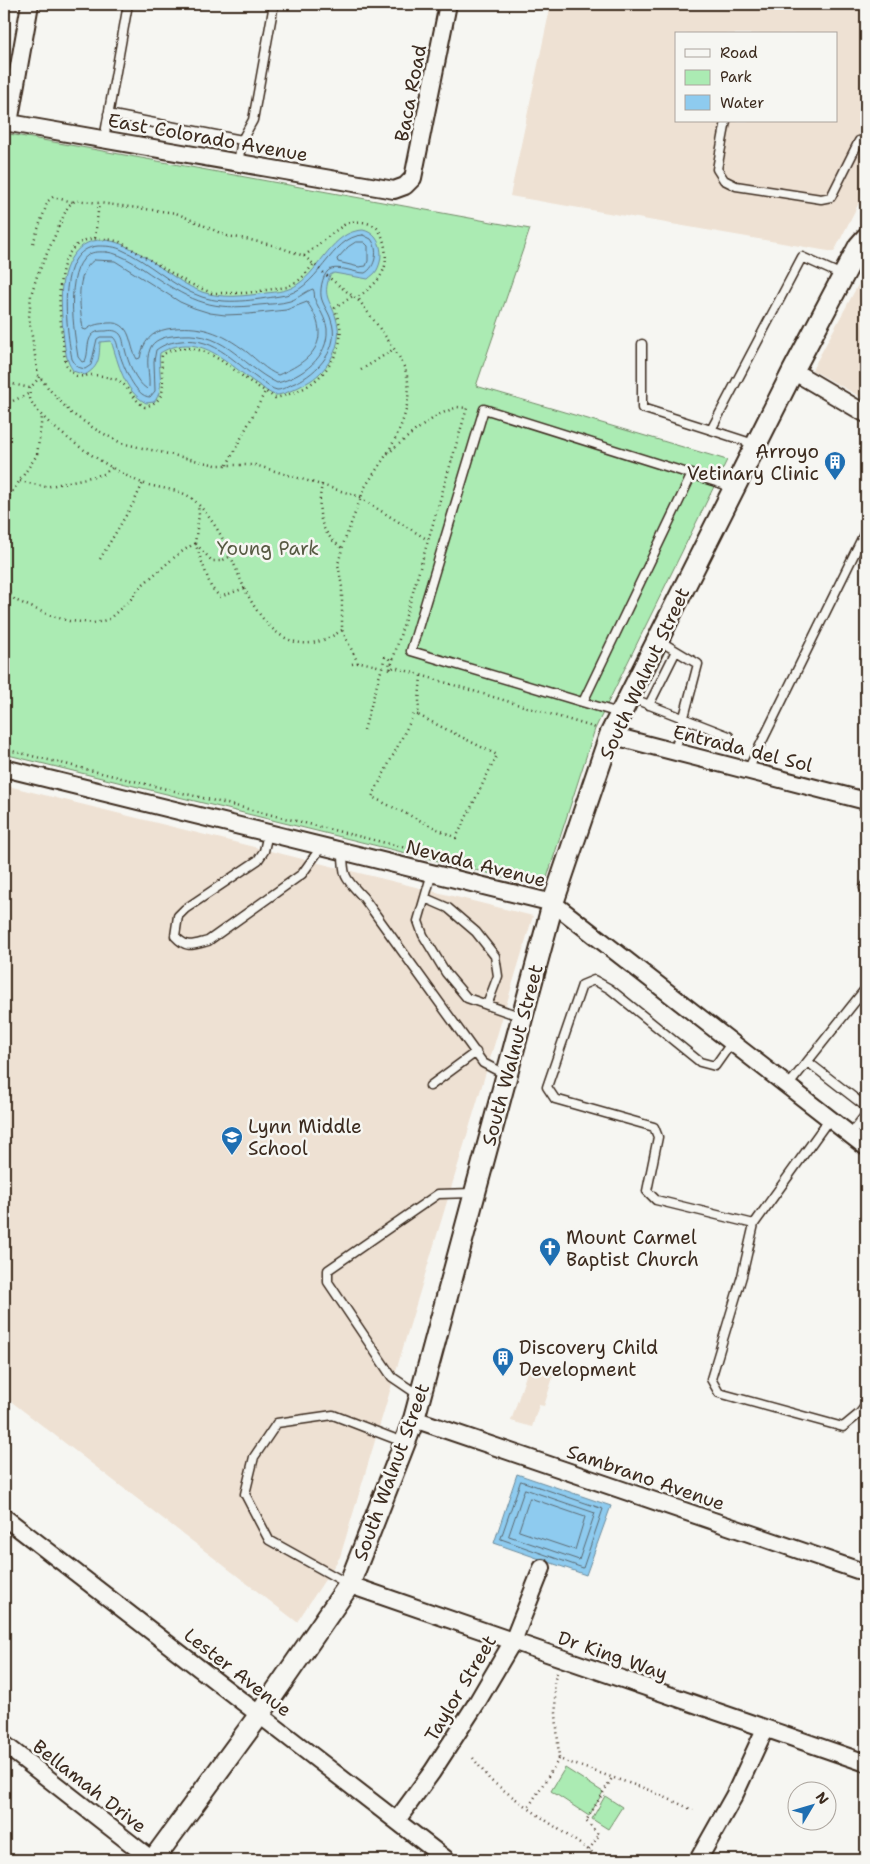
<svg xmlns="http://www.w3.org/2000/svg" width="870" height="1864" font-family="'Shantell Sans',sans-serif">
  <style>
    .built { fill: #eee1d3; fill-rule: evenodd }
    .green { fill: #abebb3; stroke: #738a68 }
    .water { fill: #8ecbef; stroke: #6d8b9b }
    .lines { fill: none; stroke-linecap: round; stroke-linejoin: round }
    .shore { stroke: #5c6a72; stroke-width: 1 }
    .service-casing { stroke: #3b2a1e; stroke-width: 11 }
    .minor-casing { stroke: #3b2a1e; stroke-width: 20 }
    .tertiary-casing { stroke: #3b2a1e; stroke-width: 24 }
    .path { stroke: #3b2a1e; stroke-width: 2.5; stroke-dasharray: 1 4; stroke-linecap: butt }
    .service { stroke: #f6f6f2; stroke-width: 8 }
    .minor { stroke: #f6f6f2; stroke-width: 16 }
    .tertiary { stroke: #f6f6f2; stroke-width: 20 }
    .labels { text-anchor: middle; stroke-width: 5; stroke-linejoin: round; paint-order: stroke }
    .street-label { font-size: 19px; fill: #3b2a1e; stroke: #f6f6f2 }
    .poi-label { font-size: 19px; fill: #3b2a1e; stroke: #f6f6f2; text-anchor: start }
    .park-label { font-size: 19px; fill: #575a43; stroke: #f6f6f2 }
  </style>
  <rect width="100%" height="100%" fill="#f6f6f2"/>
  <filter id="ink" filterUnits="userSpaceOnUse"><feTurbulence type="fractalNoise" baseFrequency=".02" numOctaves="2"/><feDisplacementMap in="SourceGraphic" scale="10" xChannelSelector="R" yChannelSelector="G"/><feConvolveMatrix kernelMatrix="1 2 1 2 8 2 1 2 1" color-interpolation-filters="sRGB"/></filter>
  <g filter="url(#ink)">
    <path class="built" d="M551,4H866V189L834,252L510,196ZM676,34H836V121H676Z
      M866,270V400L812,370Z
      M4,785L533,916L340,1557L297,1622L4,1396Z
      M530,1363L555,1371L544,1406L539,1405L532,1427L511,1421Z"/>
    <path class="green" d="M4,133L530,229L476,386L727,460L595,729L544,887L4,754Z
      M565,1768L603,1792L589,1816L551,1791Z
      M605,1796L622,1807L608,1829L592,1819Z"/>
    <path class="water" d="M363,230C381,234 385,255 377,270C375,274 371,276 368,279L334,273L330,275C321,299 332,300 337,322C343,344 329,369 310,381C303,385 283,396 275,395C271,394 265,390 262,387C230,368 202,328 160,353C157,369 166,388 154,402L146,403C123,390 119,364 111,341L100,342C99,358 100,366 85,375L73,371C72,368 69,365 68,361C63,348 60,300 62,286C66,254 86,230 121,244C150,255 173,281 202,292C223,299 245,296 266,293C277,292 289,291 298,284C321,269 332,231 363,230Z
      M517,1474L611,1506L586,1575L494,1543Z"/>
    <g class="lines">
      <path class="shore" d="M363,235L371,239C379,249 376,267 365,273C355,273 341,266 331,269C323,272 320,288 321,296C322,304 329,312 331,320C341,347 318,373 295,383C289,385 283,390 277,390C272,389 267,385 264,383C237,366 216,336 181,341C172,342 164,344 156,350L154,361L155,391L150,397C135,397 123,365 119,352C117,346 118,342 113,337H100L97,339L91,365L85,369L77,367L72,359C67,331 54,249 98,246C105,246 113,246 120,249C149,261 172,287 202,297C227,305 254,300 280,296C319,292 330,236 363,235Z
        M356,242H364L368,246V261L366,266L359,267L338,262L337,259L348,247Z
        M107,252C124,254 141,268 155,277C193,302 213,311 259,305C269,304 280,304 290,301C299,298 306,291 313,289C315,292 314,296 315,300C319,309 326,319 327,329C329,357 302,377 277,383C237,363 225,328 172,336C164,337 153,340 150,349C145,361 150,374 149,387L147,389C135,381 128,362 125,349C123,344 124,339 120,334C116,330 111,330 106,331C100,331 96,331 92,335C86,342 89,354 85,361L82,362L78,357C74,332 64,272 88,255C93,251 101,252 107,252Z
        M94,260L115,261L180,302L194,308L210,313L225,315L249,314L286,310L307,302C333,339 314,360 278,375C266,370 257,360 247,352C221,332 200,324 167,329C151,332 143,342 140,358L137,359C128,345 133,321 108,323C99,324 93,324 86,330L83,329C80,308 74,274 94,260Z
        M521,1481L603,1509L583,1568L501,1539Z
        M525,1489L595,1513L579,1560L509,1536Z
        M530,1498L585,1517L575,1550L519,1531Z"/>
      <g class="service-casing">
        <path id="service" d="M108,114L242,140L238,163
          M726,121L717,169L724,180L736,186L821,199L831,197L859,141
          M104,139L128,4
          M242,140L253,120L274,4
          M642,344V408L711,430L802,257L842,275
          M711,430L754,444
          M658,640L698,664L675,751
          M629,697L729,736
          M583,702L692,474
          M649,705L676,651
          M619,713L411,651L484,409L732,487
          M748,770L866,530
          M268,833L264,851L258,860L185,909L178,916L175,936C187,949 192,945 208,941L302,874L322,846
          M343,851C343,878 345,878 363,897L483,1063L506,1075
          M432,873L418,921L423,935L446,973L467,998L522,1017
          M864,888L866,885
          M425,898L448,908L476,932L495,956L498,976L487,1005
          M732,1042L715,1066L700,1062L610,989L594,980L582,985L547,1087L555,1099L654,1127L658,1137L647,1191L656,1200L754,1224
          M808,1062L866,1107
          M430,1086L476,1052
          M788,1086L866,988
          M830,1118L754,1224L742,1276L711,1379L719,1393L843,1427L860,1413L866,1405
          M850,1135L866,1114
          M420,1396L392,1377L328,1282V1270L438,1194L473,1193
          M348,1584L269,1540L245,1494L254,1457L277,1423L333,1415L403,1442"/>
      </g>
      <g class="minor-casing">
        <path id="minor" d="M4,122L394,190L405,186L413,178L448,4
          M9,123L30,4
          M793,371L866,414
          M610,735L866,801
          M4,768L553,903L866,1147
          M414,1419L866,1573
          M4,1517L447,1860
          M347,1584L866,1763
          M4,1744L152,1860
          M397,1820L432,1772L476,1704L513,1641L542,1568
          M698,1860L734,1796L765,1729"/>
      </g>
      <g class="tertiary-casing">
        <path id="tertiary" d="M153,1860L260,1714L349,1585L414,1419L553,903L610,735L793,371L859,246L866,238"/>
      </g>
      <path class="path" d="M95,238L99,203
        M33,243L48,201L53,197L73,202
        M304,256L332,280L359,301
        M313,265L301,279L287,287L246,293H212L188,283L120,242C110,239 96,237 86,240C53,251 59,308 62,334C64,345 63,363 70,371C72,373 74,375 77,376C81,377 88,375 92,375C100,375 107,377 115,379C126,382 133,400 145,407C173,398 159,378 162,355C196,335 224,363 249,381C258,387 267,392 275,398C284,396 293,393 302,389C323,379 344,352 340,326C339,320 336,314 335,308L353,296
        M361,370L394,349
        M40,377L30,388C30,393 29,399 32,403C46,428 114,472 142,483C158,489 182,488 195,501C204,510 214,523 220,534C228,548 233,562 239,576C258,622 291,666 342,630
        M4,382L30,388
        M4,405L30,393
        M227,465L265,392
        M20,481L46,487L104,474L113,467
        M322,484C317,512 318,531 342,548
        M361,497L255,465H216L121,443L95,429L71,413L49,389L38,375L29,317L31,295L37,276L68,206L76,200L176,213L227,236L246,239L276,246L304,256C314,249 338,227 348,223C356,220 370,222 377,228C385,236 388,259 384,269C379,282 369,289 358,297C363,308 373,318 380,329C390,343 403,359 407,376C413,403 400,431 387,454
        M360,498L428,540
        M4,504L37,455L42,417
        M195,543L211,587L220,597L245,588
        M196,544L212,561H221L231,556
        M100,559L134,502L143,483
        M4,587L15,600L49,615L69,621L96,623L109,619L131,599L141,586L177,555L195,543L199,515L198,505
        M4,598L11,595
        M358,663L342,630V587L338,564L344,542L365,487L387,454L415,431L438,415L457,407L467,408L390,670
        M352,664L361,662L381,667
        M418,715L414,714L372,797L456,838L497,755L418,715L421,675
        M364,730L385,657L389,659L390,670L394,667L596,728
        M4,749L540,881L543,879
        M557,1673L554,1682L559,1759L649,1790L693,1810
        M473,1758L490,1780L528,1808
        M559,1759L528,1808L603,1860
        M589,1850L599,1835L586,1821L612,1778"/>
      <use href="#service" class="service"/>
      <use href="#minor" class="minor"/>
      <use href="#tertiary" class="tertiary"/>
    </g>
  </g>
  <defs>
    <g id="building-pin" transform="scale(1.125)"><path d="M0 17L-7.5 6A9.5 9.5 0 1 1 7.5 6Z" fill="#1f6fb2" stroke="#f6f6f2"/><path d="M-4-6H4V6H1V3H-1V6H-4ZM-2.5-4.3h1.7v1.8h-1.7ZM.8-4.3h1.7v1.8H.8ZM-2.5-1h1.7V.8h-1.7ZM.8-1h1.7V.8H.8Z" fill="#fff"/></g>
    <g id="school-pin" transform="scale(1.125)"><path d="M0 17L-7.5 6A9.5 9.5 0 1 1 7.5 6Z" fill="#1f6fb2" stroke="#f6f6f2"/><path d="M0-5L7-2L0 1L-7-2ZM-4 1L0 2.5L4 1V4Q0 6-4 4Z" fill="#fff"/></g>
    <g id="church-pin" transform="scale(1.125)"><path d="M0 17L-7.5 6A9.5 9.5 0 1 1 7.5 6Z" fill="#1f6fb2" stroke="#f6f6f2"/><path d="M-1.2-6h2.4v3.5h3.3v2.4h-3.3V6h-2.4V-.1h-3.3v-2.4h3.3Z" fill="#fff"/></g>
  </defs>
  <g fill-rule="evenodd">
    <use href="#building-pin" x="835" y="462"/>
    <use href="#school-pin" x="232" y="1137"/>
    <use href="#church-pin" x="550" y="1248"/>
    <use href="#building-pin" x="503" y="1358"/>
  </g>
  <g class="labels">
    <g class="street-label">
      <text transform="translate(410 93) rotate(-79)" y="7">Baca Road</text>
      <text transform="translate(208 137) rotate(10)" y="7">East Colorado Avenue</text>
      <text transform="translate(644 673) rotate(-65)" y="7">South Walnut Street</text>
      <text transform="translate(743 748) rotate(14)" y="7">Entrada del Sol</text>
      <text transform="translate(476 863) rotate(14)" y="7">Nevada Avenue</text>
      <text transform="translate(512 1055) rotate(-75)" y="7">South Walnut Street</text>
      <text transform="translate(391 1472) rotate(-70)" y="7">South Walnut Street</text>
      <text transform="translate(646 1477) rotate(19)" y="7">Sambrano Avenue</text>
      <text transform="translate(613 1655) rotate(19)" y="7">Dr King Way</text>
      <text transform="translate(238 1672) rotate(38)" y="7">Lester Avenue</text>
      <text transform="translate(460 1688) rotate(-59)" y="7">Taylor Street</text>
      <text transform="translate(90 1786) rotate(38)" y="7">Bellamah Drive</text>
    </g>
    <g class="poi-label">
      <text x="819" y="458" text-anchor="end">Arroyo<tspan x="819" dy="22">Vetinary Clinic</tspan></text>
      <text x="248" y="1133">Lynn Middle<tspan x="248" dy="22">School</tspan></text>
      <text x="566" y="1244">Mount Carmel<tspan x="566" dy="22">Baptist Church</tspan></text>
      <text x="519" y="1354">Discovery Child<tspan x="519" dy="22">Development</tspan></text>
    </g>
    <g class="park-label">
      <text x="268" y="555">Young Park</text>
    </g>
  </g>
  <rect width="870" height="1864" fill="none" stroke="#f6f6f2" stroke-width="20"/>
  <rect x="10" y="10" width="850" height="1844" fill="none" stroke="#3b2a1e" stroke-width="2" filter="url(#ink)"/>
  <rect x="675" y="32" width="162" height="90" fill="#f6f6f2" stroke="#aba49d"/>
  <rect x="685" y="49" width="25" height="8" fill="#f6f6f2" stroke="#aba49d"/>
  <text x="720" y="58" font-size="15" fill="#3b2a1e">Road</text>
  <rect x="685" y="70" width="25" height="15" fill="#abebb3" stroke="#aba49d"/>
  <text x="720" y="82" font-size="15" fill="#3b2a1e">Park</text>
  <rect x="685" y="95" width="25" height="15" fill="#8ecbef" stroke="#aba49d"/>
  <text x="720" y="108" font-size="15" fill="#3b2a1e">Water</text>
  <g transform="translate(812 1806) rotate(52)"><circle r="24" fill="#f6f6f2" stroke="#aba49d"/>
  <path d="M0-4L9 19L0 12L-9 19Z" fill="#1f6fb2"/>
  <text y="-8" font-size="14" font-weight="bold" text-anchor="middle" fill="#3b2a1e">N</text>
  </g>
</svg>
